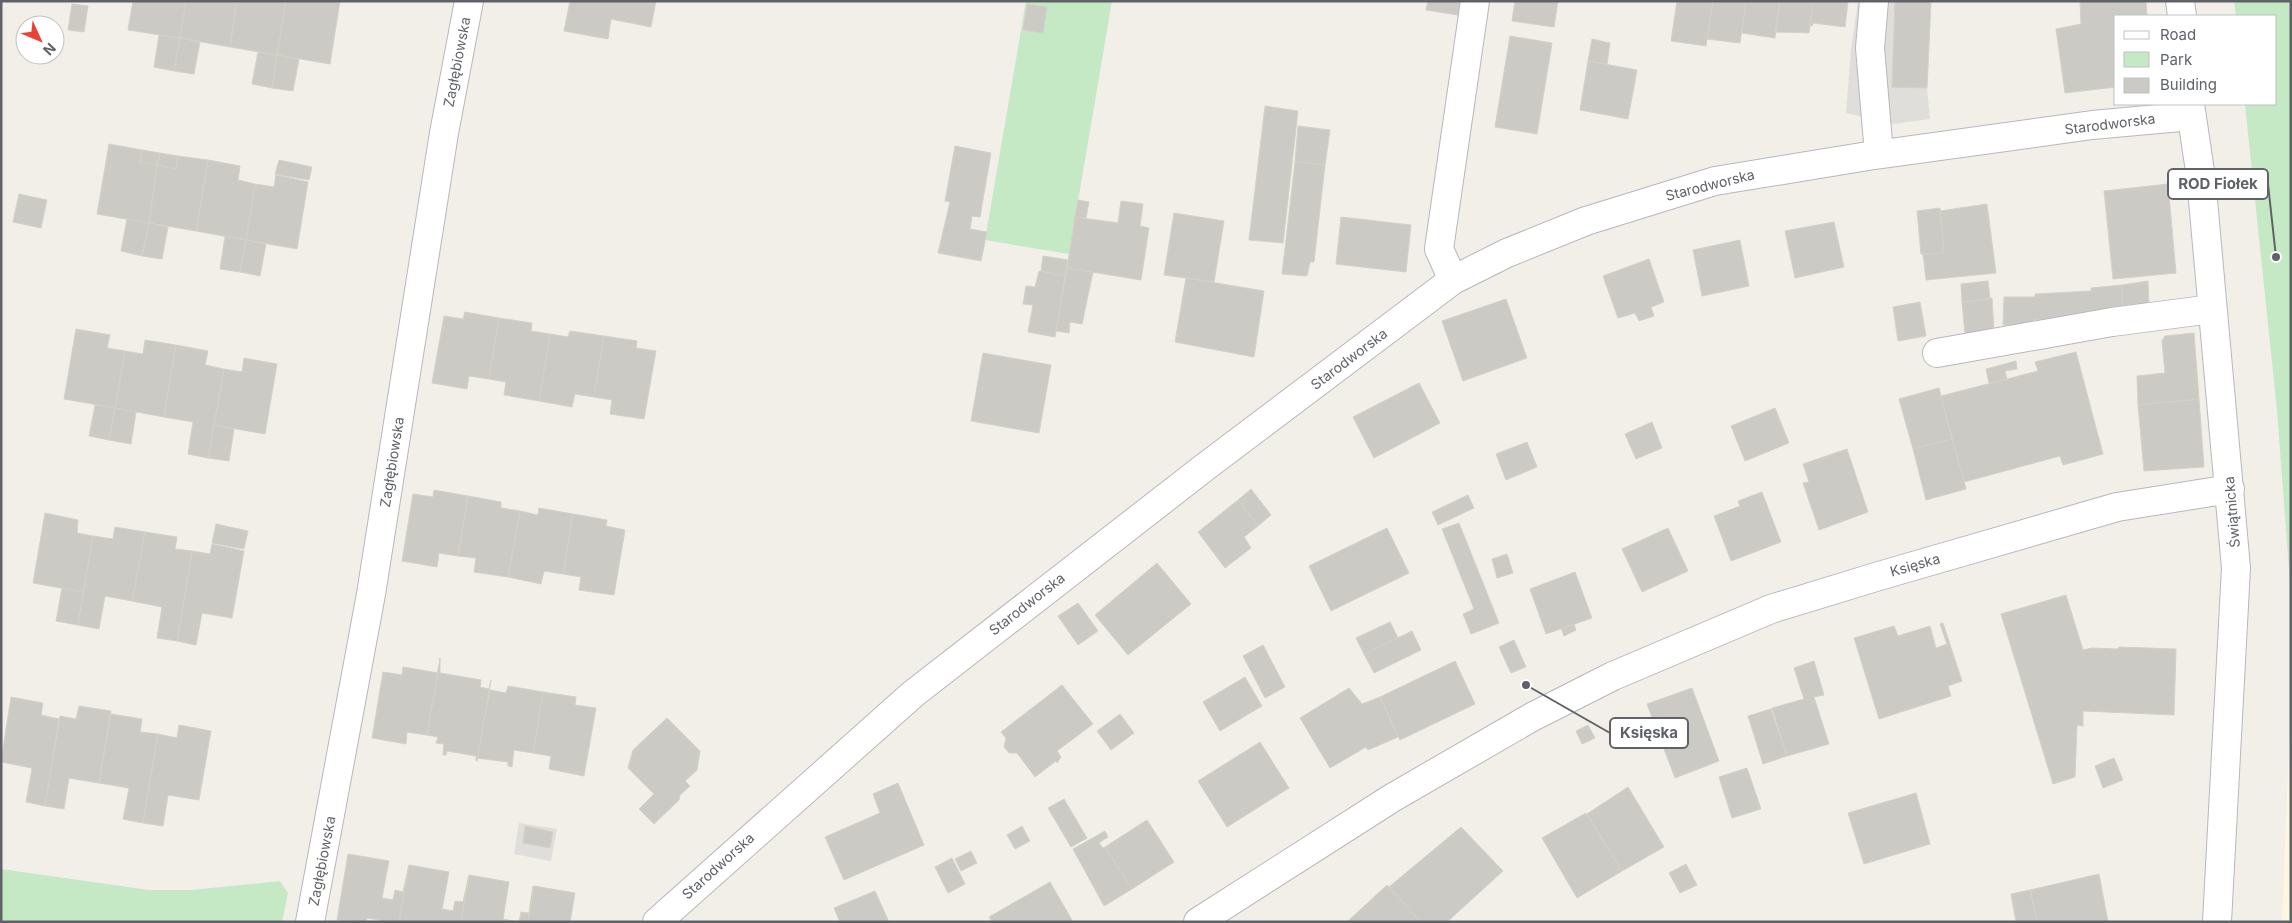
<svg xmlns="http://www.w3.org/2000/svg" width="2292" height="923" font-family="Inter,sans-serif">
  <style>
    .commercial { fill: #fef7e0 }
    .industrial { fill: #e0deda }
    .green { fill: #c5e8c5 }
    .building { fill: #cccac5; stroke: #d6d1c6 }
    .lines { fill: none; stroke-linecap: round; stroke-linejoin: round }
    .minor-casing { stroke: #b5b8bc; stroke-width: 30 }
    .minor { stroke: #fff; stroke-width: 28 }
    .labels { text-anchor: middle; stroke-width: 4.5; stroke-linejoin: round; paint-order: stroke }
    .street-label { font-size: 14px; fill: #5f6368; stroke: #fff }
    .leader { fill: none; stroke: #5f6368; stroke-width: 2 }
    .callout-dot { fill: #5f6368; stroke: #fff; stroke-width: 2 }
    .callout { fill: #fff; stroke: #5f6368; stroke-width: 2 }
    .callout-label { font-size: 15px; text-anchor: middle; font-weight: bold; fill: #5f6368 }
  </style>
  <rect width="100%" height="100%" fill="#f1efe8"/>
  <path class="commercial" d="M2291,715V922H2282L2288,773Z"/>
  <path class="industrial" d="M1858,1H1931L1927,88L1930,119L1894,124L1846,113L1851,49Z
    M519,823L557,829L551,861L514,854Z"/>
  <path class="green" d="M1026,1H1112L1069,254L985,240Z
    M2234,1H2291V596L2277,410L2245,104H2276V16H2236Z
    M1,869L149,890H191L280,881L288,893L282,922H1Z"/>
  <path class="building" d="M133,1H186L180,38L128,30Z
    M237,1L230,47L180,38L186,1Z
    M237,1H286L277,55L230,47Z
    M286,1H340L330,64L277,55Z
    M570,1H656L651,27L611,19L608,39L564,31Z
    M1428,1H1460L1458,15L1426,10Z
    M1515,1H1558L1554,27L1512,21Z
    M1677,1H1713L1706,46L1671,41Z
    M1713,1H1746L1740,43L1707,39Z
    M1746,1H1780L1775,38L1742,33Z
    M1780,1H1813L1809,33L1775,32Z
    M1813,1H1848L1845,27L1813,23L1812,26H1810Z
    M1895,1H1931L1927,88L1892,87Z
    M2080,1H2146L2147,16H2116V87L2065,93L2056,29L2081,24Z
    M72,4L88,6L84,32L68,30Z
    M1027,4L1047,7L1043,33L1023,30Z
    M159,35L180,38L174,71L154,67Z
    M1510,36L1552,43L1537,134L1495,127Z
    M180,38L200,42L194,74L174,71Z
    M1592,39L1610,43L1607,64L1588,61Z
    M258,52L277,55L272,88L252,84Z
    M277,55L299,59L293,91L272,88Z
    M1588,61L1637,70L1628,119L1580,110Z
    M1265,106L1298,111L1283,243L1249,240Z
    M1298,126L1330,130L1325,165L1295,162Z
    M109,144L142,150L140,162L157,165L149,223L97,214Z
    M955,146L991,153L980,217L972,216L970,229L987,232L981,261L938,253L950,202L945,201Z
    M142,150L160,153L157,165L140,162Z
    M160,153L178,156L176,169L157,165Z
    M178,156L208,160L196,231L149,223L157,165L176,169Z
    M208,160L240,166L238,180L255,184L246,240L196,231Z
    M279,160L312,167L309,180L275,174Z
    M1295,162L1325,165L1314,262H1310L1307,276L1282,274Z
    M276,175L308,182L297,249L246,240L255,184L274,187Z
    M2168,184L2176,273L2113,279L2104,191Z
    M19,194L47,200L41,228L13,222Z
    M1078,200L1089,202L1086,218L1075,217Z
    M1121,201L1143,204L1140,226L1149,228L1141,280L1067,268L1075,217L1118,223Z
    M1987,204L1996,273L1926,280L1923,254L1944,253L1940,211Z
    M1940,208L1944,253L1921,254L1917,211Z
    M1174,213L1224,221L1214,282L1164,275Z
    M1341,217L1411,225L1406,272L1336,264Z
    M127,219L149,223L142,256L121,251Z
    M1834,222L1844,267L1795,278L1785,231Z
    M149,223L168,227L162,259L142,256Z
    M225,236L246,240L240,272L220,269Z
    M246,240L266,244L260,276L240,272Z
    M1740,240L1749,286L1702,296L1693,250Z
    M1043,256L1068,260L1065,276L1041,271Z
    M1649,259L1664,302L1651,307L1654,316L1639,321L1635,313L1618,318L1603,276Z
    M1067,268L1093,272L1082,324L1070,322L1069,333L1056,331Z
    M1039,271L1065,276L1055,337L1028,332L1033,305L1023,304L1026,286L1035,287Z
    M1186,278L1264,291L1254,357L1175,342Z
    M1988,281L1990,299L1962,302L1961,284Z
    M2148,281L2149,305L2122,306V285Z
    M2122,285L2123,312L2093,318L2033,320V324L2003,325L2004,297H2035V294L2091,291V288Z
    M1992,298L1994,331L1965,334L1962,302Z
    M1506,299L1527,358L1463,381L1442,321Z
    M1920,302L1926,336L1898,341L1893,307Z
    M465,312L499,318L489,379L469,376L467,389L432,383L444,316L463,319Z
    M499,318L532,323L531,331L550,334L539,401L504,395L506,382L489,379Z
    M76,329L110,335L107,348L125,351L115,408L64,399Z
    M570,331L604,336L594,397L575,394L572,407L539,401L550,334L568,337Z
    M2194,333L2199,399L2138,405L2137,376L2165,373L2162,341L2165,336Z
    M604,336L637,341L636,348L656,351L644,419L610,414L612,400L594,397Z
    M145,340L176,345L164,417L115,408L125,351L143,354Z
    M176,345L208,351L205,365L224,369L208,458L188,454L193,422L164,417Z
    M2076,352L2103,454L2063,465L2060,456L1964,482L1941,396L2038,371L2035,362Z
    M983,353L1051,365L1039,433L971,421Z
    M244,358L277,364L265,434L214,425L224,369L242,372Z
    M2016,361L2017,369L2005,371L2007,379L1989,383L1986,369Z
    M1419,383L1440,423L1374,458L1353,417Z
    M1939,388L1952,439L1913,449L1899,399Z
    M2199,399L2204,467L2144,471L2138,405Z
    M95,405L115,408L109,440L89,436Z
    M115,408L136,412L131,444L109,440Z
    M1775,408L1789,443L1745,461L1731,426Z
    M1652,422L1662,448L1636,459L1625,434Z
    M214,425L234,429L229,461L208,458Z
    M1952,439L1966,489L1926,500L1913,449Z
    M1527,442L1537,467L1506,480L1496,454Z
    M1847,449L1868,512L1819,530L1803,483L1809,482L1803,464Z
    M1251,489L1271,515L1258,526L1238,500Z
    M434,490L468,496L458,556L439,553L437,567L402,561L413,494L433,497Z
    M1762,492L1781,542L1731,561L1714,516L1740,506L1738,501Z
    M1468,495L1474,508L1438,525L1432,512Z
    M468,496L501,502V508L520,511L508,577L474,572L476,558L458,556Z
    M1238,500L1258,526L1244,537L1251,548L1225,568L1198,532Z
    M539,508L573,514L563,574L544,571L541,584L508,577L520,511L538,515Z
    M45,513L78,520L77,533L93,536L83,592L33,583Z
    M573,514L607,520L606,526L625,530L614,595L579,590L581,577L563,574Z
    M1459,523L1499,623L1471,634L1463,614L1474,609L1442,529Z
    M216,524L248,531L244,549L212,543Z
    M115,527L145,532L132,601L105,596L99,629L78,625L93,536L113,539Z
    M1387,528L1409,573L1331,611L1309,566Z
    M1668,528L1688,571L1642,592L1622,549Z
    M145,532L177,537L175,549L192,551L177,641L157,638L162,607L132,601Z
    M212,544L244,551L232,618L202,613L196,645L177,641L192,551L210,554Z
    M1507,554L1513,573L1497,578L1492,559Z
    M1157,563L1191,604L1128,655L1095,615Z
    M1575,572L1592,618L1546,634L1530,589Z
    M62,588L83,592L78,625L56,621Z
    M2066,595L2083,650L2092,648L2118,649L2119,647L2176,649L2174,715L2083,711V726L2077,725L2075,777L2053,784L2001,614Z
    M1078,603L1098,631L1078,645L1058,616Z
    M1390,622L1398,638L1364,654L1356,638Z
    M1943,623L1962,681L1948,686L1951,696L1879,719L1854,638L1894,626L1898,636L1930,626L1936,648L1947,644L1940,624Z
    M1574,624L1576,630L1564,636L1561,628Z
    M1412,631L1421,650L1374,673L1364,654Z
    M1514,640L1526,667L1511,673L1499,647Z
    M1263,645L1285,687L1265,698L1243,656Z
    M440,658V673L481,680L480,687L489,689L491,680L477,761H476V756L447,751L446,755H443L444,744L436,743L438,737L427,735Z
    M1455,661L1475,704L1400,740L1380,697Z
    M1814,661L1824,695L1814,697L1829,744L1787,756L1772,708L1804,699L1794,668Z
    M403,667L438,673L427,735L407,732L406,744L372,738L383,672L402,675Z
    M1245,677L1262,706L1220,731L1203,702Z
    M1062,685L1093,724L1057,751L1061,757L1057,763L1056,761L1035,777L1017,753H1009L1004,747L1006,738L1001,732Z
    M508,686L543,692L533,753L514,750L512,767L508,766V762L477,758L490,690L506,693Z
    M1349,688L1362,704L1380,697L1398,737L1368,750L1366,747L1330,768L1300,718Z
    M1692,688L1719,761L1675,778L1647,704Z
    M543,692L576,697L575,705L596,708L584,776L549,769L551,756L533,753Z
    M11,697L43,703L41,715L59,719L45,806L26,802L32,768L1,762Z
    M79,706L111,711L99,783L69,778L64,809L45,806L60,716L76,719Z
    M1771,709L1787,756L1763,764L1748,716Z
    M111,714L142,719L140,732L158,734L143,823L123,819L129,788L99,783Z
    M1120,714L1134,733L1111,750L1097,731Z
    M667,718L700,751L697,770L685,781L690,786L680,795L679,800L654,824L639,809L654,794L628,768L633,750Z
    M179,725L211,731L199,800L168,795L163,826L143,823L158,734L177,738Z
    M1588,725L1595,738L1582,744L1576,731Z
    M1260,742L1289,788L1227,827L1198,781Z
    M2114,758L2123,780L2103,788L2095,766Z
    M1747,768L1761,809L1732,818L1719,777Z
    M898,783L924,845L844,880L825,837L880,813L873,794Z
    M1628,787L1664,847L1622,871L1587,814Z
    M1916,793L1930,844L1864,864L1848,813Z
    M1064,799L1087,838L1071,847L1048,808Z
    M1586,813L1622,871L1577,898L1542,838Z
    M1147,820L1174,862L1132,889L1105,847Z
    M525,826L553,832L550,848L523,843Z
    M1022,826L1030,841L1015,849L1007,835Z
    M1461,827L1503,871L1447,922H1421L1389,887Z
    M1105,831L1108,837L1099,843L1103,848L1105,847L1132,889L1104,906L1073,849Z
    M971,851L977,863L961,871L955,859Z
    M348,854L389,861L382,898L393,900L395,890L403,892L409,865L399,922H380V920L367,918L366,922L337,920Z
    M952,858L965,884L948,893L935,867Z
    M1686,864L1697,885L1680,893L1669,873Z
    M409,865L449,872L442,909L453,911L455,901L463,902L469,875L461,922H399Z
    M2099,874L2108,922H2037L2030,890Z
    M469,875L509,882L503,919L518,922H461Z
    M1050,882L1073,922H992L989,917Z
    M1387,885L1421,922H1347Z
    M533,886L528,922H519L521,912L529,913Z
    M534,886L575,893L570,922H528Z
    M2030,890L2037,922H2016L2011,894Z
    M875,891L889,922H840L834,908Z"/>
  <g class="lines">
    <g class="minor-casing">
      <path id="minor" d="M1874,1L1870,48L1879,154
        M2180,1L2182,16
        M2190,104L2201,178L2236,568L2217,922
        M1453,280L1439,249L1475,1
        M1937,353L2112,322L2212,309
        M310,922L371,594L444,133L469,1
        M657,922L913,694L1205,467L1453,280L1507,253L1586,221L1715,181L1868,156L2092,125L2192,116
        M1198,922L1392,798L1532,717L1613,676L1771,609L1879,576L2117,507L2230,489"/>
    </g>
    <use href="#minor" class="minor"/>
  </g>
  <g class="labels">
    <g class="street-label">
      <text transform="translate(457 62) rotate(-79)" y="5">Zagłębiowska</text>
      <text transform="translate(2110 124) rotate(-7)" y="5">Starodworska</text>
      <text transform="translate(1710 185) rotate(-14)" y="5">Starodworska</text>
      <text transform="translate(1349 359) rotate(-37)" y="5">Starodworska</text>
      <text transform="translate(392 462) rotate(-81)" y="5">Zagłębiowska</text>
      <text transform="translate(2232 512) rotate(-95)" y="5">Świątnicka</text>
      <text transform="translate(1915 565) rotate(-16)" y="5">Księska</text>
      <text transform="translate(1027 604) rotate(-38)" y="5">Starodworska</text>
      <text transform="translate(322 861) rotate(-79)" y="5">Zagłębiowska</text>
      <text transform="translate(718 866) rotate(-42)" y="5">Starodworska</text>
    </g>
  </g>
  <path class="leader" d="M2276 257L2268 184M1526 685L1610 733"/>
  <g class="callout-dot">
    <circle cx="2276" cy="257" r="5"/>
    <circle cx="1526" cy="685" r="5"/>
  </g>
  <g class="callout">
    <rect x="2168" y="169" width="100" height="30" rx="5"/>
    <rect x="1610" y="718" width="78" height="30" rx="5"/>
  </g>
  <g class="callout-label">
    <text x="2218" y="189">ROD Fiołek</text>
    <text x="1649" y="738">Księska</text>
  </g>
  <rect width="2292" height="923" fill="none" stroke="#5f6368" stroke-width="5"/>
  <rect x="2114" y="15" width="162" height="90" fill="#ffffff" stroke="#bfc1c3"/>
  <rect x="2124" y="31" width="25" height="8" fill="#ffffff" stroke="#bfc1c3"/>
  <text x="2160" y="40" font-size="15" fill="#5f6368">Road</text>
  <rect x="2124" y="52" width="25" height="15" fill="#c5e8c5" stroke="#bfc1c3"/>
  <text x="2160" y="65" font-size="15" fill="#5f6368">Park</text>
  <rect x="2124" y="78" width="25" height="15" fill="#cccac5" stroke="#bfc1c3"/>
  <text x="2160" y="90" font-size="15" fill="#5f6368">Building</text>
  <g transform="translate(40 40) rotate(134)"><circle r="24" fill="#ffffff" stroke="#bfc1c3"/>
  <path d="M0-4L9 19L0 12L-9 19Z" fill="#ea4335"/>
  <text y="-8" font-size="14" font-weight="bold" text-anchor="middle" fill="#5f6368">N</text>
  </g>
</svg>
